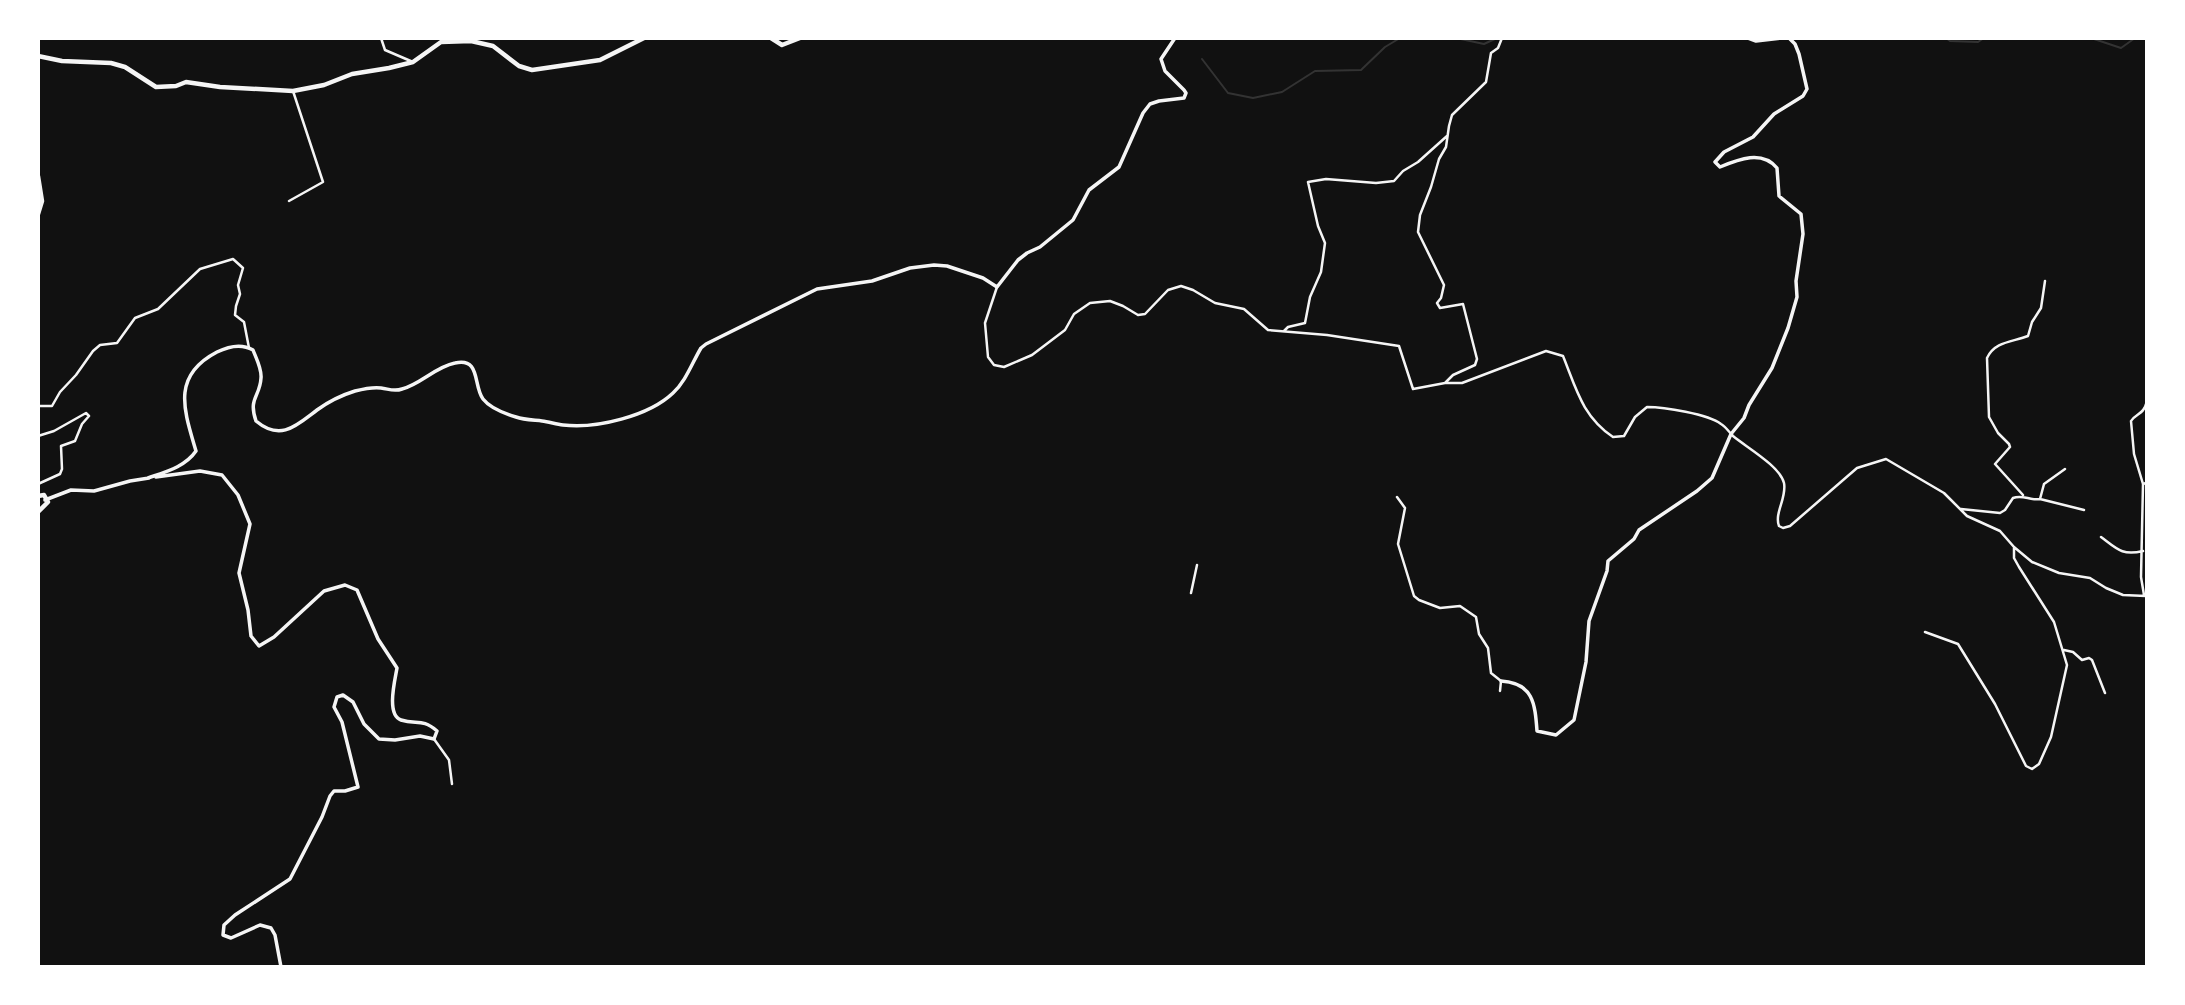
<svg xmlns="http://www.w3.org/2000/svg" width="2185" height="1005" font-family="'Source Serif 4',serif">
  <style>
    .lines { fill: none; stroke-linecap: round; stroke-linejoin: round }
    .stream { stroke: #333; stroke-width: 2 }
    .minor { stroke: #f5f5f5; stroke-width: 2.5 }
    .tertiary { stroke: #f5f5f5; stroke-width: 3.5 }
    .secondary { stroke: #f5f5f5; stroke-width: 4.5 }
  </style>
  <rect width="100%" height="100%" fill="#111"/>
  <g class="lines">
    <path class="stream" d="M1456,38L1484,44L1497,38
      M1946,38L1950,41L1978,42L1984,38
      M2091,38L2121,48L2135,38
      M1202,59L1228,93L1253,98L1282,92L1315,71L1361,70L1385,47L1400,38"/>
    <path class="minor" d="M381,38L385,50L413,62
      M289,201L323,182L293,91
      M997,287L985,323L988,357L994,365L1004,367L1032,355L1065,330L1074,314L1090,303L1110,301L1123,306L1138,315L1145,314L1168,290L1181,286L1193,290L1215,303L1244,309L1268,330L1327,335L1399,346L1413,389L1445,383H1462L1546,351L1563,356C1576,388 1582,416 1613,437L1624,436L1635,417L1647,407C1664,407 1708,414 1721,424C1726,427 1729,432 1733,436C1746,447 1780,466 1784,483C1787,498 1774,513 1779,526L1783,528L1790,526L1857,468L1886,459L1944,493L1967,516L2000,531L2014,547L2032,562L2059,573L2090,578L2106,588L2123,595L2146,596
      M1284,331L1288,327L1305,323L1310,297L1321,272L1325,243L1318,226L1308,182L1326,179L1376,183L1394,181L1403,171L1418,162L1447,136
      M1445,383L1453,375L1475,365L1477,359L1463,304L1440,308L1437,303L1441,298L1444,285L1418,232L1420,215L1431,187L1439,159L1446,147L1449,126L1452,115L1486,82L1491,53L1498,48L1502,38
      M38,406H52L60,392L76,375L93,351L100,345L117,343L135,318L158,309L200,269L233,259L243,268L238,285L240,294L236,306L235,315L244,322L249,348
      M38,436L54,431L86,413L89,416L82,424L75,441L61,446L62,469L60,474L38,484
      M2143,484L2134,454L2131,421C2135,414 2144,414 2146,404
      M2023,495L1995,464L2010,447L2009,444L1998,433L1989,417L1987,358C1995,341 2013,342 2028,336L2032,322L2041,308L2045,281
      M1397,497L1405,508L1398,544L1414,596L1419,600L1440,608L1460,606L1476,617L1479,634L1488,648L1491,673L1501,681L1500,691
      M2040,499L2044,484L2065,469
      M1961,509L2000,513L2005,510L2013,498C2023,494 2030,501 2040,499L2084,510
      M2101,537C2117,549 2122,556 2143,551
      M1191,593L1197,565
      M2144,595L2141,577L2143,484L2146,483
      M1925,632L1958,644L1995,704L2026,766L2032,769L2039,764L2051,737L2067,665L2054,622L2019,567L2014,558V547
      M2064,650L2073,652L2082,660L2089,658L2092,660L2105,693
      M434,739L449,760L452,784"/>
    <path class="tertiary" d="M1748,38L1756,41L1781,38
      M156,477L200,471L222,475L238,495L250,524L239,573L248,610L251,636L259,646L274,637L324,591L345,585L357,590L378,639L397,668C395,680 386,715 401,720C417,725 422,718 437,731L434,739L420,736L395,740L379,739L364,724L353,702L343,695L337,697L334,707L342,722L358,787L345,791H334L330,796L322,817L290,879L235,915L224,925L223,935L231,938L260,925L271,928L275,935L281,967
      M148,478C165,472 185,467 196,451C184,410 171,376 217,352C229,346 241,343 253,350C256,358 262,369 261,378C260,397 248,398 256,421C281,442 297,425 317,410C328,402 342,395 355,391C363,389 374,387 381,388C389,389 394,392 402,389C421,384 435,367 455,363C481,357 473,386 483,399C490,408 506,414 516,417C524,420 534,420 542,421C549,422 556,424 563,425C596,429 649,416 673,393C686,381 692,363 701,348L706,344L817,289L872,281L910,268L934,265L947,266L983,278L997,287L1018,260L1027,253L1040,247L1073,220L1089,190L1119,167L1143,113L1150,104L1159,101L1184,98L1186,93L1184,90L1165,71L1161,59L1175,38
      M45,500L71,490L94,491L130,481L149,478
      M1501,681C1533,683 1535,703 1537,731L1556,735L1574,720L1586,662L1589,621L1607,571L1608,561L1634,539L1639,530L1697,491L1712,478L1731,434L1744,418L1749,405L1772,368L1788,328L1797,297L1796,281L1803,234L1801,214L1779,196L1777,168C1762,150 1739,159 1720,167L1715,162L1724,152L1753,137L1774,114L1803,96L1807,89L1799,54L1795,44L1789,38"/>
    <path class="secondary" d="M771,38L782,45L800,38
      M38,56L62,61L111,63L125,67L156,87L176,86L186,82L220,87L293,91L324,85L352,74L389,68L413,62L441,42L471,41L493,46L519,66L532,70L600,60L644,38
      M38,176L42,201L38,214
      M38,496L44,495L48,502L38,512"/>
  </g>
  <rect width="2185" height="1005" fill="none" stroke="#ffffff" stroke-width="80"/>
</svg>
